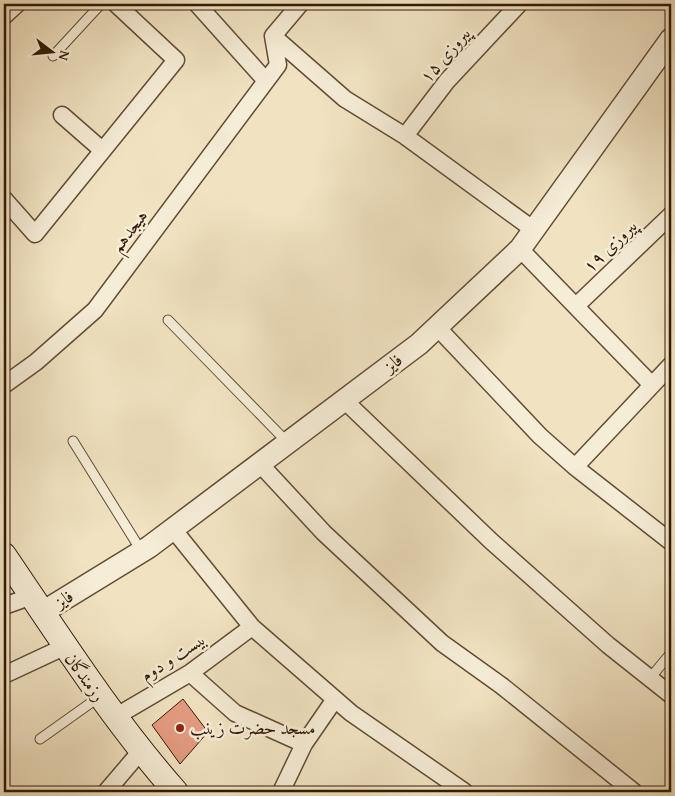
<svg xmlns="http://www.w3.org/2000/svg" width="675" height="796" font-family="'Gentium Book Plus',Amiri,serif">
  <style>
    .building { fill: #e49c82; stroke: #321a06 }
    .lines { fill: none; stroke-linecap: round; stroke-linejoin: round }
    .service-casing { stroke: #624c35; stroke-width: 11 }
    .minor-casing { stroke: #624c35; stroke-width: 19 }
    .tertiary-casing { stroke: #624c35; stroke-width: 24 }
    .secondary-casing { stroke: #321a06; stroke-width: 26 }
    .service { stroke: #f6edd7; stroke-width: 9 }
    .minor { stroke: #f6edd7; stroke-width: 16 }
    .tertiary { stroke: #f6edd7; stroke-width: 21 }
    .secondary { stroke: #f6edd7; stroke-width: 24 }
    .poi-dot { fill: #8f2418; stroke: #f6edd7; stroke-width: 2 }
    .labels { text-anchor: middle; stroke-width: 5; stroke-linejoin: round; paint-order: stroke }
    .street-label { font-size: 18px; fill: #321a06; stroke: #f6edd7 }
    .poi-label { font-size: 18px; fill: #321a06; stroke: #f6edd7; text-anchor: start }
  </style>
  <rect width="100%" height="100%" fill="#f1e3c2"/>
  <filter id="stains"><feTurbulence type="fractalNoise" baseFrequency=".004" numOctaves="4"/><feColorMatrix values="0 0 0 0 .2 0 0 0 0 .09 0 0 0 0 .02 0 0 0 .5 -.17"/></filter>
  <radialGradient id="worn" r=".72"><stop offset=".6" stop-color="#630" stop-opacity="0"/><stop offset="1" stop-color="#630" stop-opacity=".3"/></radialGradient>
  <path class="building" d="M183,699L208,732L180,764L152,725Z"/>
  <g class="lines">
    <g class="service-casing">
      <path id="service" d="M53,56L101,4
        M168,320L288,443
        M73,441L142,552
        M651,677L671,653
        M40,739L99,697"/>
    </g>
    <g class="minor-casing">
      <path id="minor" d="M197,4L266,81
        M4,16L17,4
        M273,36L345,99L405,136L534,230
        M62,115L102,150
        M405,136L447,81L519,4
        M4,199L35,234L176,60L116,4
        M520,249L652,385
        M576,306L671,215
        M437,327L540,436L575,467L671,542
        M4,385L36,362L95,310L278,65L273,36L300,4
        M344,400L491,541L608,645L671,695
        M260,464L324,533L442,643L502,686L634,792
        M575,467L671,365
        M173,529L252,627L351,713L465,792
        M4,606L32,596
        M190,673L235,713L304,744
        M4,675L64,647
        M115,717L190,673L252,627
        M106,792L140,752
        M281,792L304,744L335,699"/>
    </g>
    <g class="tertiary-casing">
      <path id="tertiary" d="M43,612L149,547L419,344L520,249L671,39"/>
    </g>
    <g class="secondary-casing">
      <path id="secondary" d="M4,555C59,636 111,718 176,792"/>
    </g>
    <use href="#service" class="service"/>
    <use href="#minor" class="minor"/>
    <use href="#tertiary" class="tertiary"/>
    <use href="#secondary" class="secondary"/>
  </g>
  <circle class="poi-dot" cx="180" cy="728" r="5"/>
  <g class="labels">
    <g class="street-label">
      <text transform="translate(445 55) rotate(-49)" y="6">پیروزی ۱۵</text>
      <text transform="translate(129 231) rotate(-53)" y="6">هیجدهم</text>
      <text transform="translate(610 246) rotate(-44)" y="6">پیروزی ۱۹</text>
      <text transform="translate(393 363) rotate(-37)" y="6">فایز</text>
      <text transform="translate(64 599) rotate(-32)" y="6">فایز</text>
      <text transform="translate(173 657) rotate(-33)" y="6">بیست و دوم</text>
      <text transform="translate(85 677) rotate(54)" y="6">رزمندگان</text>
    </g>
    <g class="poi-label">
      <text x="190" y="734">مسجد حضرت زینب</text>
    </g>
  </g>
  <rect width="675" height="796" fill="none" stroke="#f1e3c2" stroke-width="20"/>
  <rect x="5" y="5" width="665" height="786" fill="none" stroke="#321a06" stroke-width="2.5"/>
  <rect x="10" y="10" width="655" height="776" fill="none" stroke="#321a06"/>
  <g transform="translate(52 52) rotate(106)" stroke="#f6edd7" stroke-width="4" paint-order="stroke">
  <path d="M0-4L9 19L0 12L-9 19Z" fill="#321a06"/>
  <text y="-8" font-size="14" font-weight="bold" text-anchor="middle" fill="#321a06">N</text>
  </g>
  <rect width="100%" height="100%" filter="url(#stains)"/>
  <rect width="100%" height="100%" fill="url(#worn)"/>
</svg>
